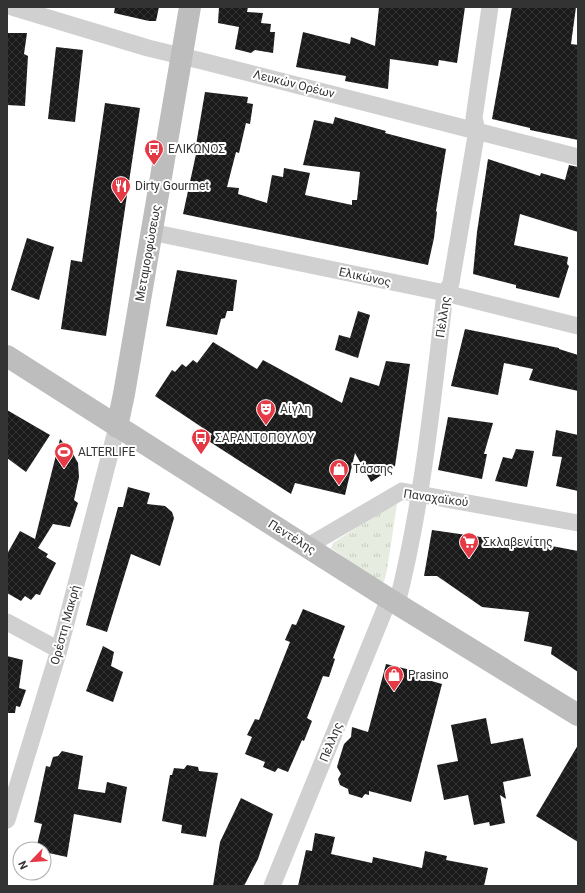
<svg xmlns="http://www.w3.org/2000/svg" width="585" height="893" font-family="Roboto,sans-serif">
  <style>
    .grass { fill: url(#grass-tufts) }
    .building { fill: url(#building-cross-hatch) }
    .lines { fill: none; stroke-linecap: round; stroke-linejoin: round }
    .street { stroke: #d0d0d0; stroke-width: 17 }
    .secondary { stroke: #bdbdbd; stroke-width: 22 }
    .labels { text-anchor: middle; stroke-width: 4; stroke-linejoin: round; paint-order: stroke }
    .street-label { font-size: 12px; fill: #333; stroke: #fff }
    .poi-label { font-size: 12px; fill: #333; stroke: #fff; text-anchor: start }
  </style>
  <defs>
    <pattern id="grass-tufts" width="24" height="20" patternUnits="userSpaceOnUse"><rect width="24" height="20" fill="#e6ecdf"/><path d="M3 7l-1-3M5 7V3M7 7l1-3M15 17l-1-3M17 17v-4M19 17l1-3" fill="none" stroke="#c6cbc0"/></pattern>
    <pattern id="building-cross-hatch" width="8" height="8" patternUnits="userSpaceOnUse"><rect width="8" height="8" fill="#1a1a1a"/><path d="M0 0l8 8M0 8l8-8" fill="none" stroke="#333"/></pattern>
  </defs>
  <rect width="100%" height="100%" fill="#fff"/>
  <path class="grass" d="M397,504L387,570L384,582L380,583L331,548L333,543L391,505Z"/>
  <path class="building" d="M115,7H159L156,21H149L114,13Z
    M219,7H248L247,12L263,13L261,23L271,24L270,32H275L273,53L255,50L251,53L235,49L239,27L218,23Z
    M379,7H465L457,63L439,60L438,66L390,59L388,89L345,81L346,76L296,67L303,32L350,44L351,37L375,46Z
    M512,7H576L571,44L578,45V140L530,130V128L492,119Z
    M7,33H27L24,54L28,56L25,106L7,105Z
    M56,47L83,50L75,122L48,119Z
    M205,92L248,97L247,103L253,104L250,124L246,123L239,153L236,152L227,187L239,188L238,194L267,203L272,175L283,177L284,168L310,173L305,195L352,205V200H357L360,172L303,165L314,120L333,124L335,117L386,131L385,133L446,149L436,211L437,212L434,238L428,265L183,214L198,145H196Z
    M105,103L140,108L106,336L61,329L71,260L82,262Z
    M488,159L540,176L541,173L565,180L569,165L578,167V232L520,214L514,245L568,257L567,264L569,266L559,298L516,288V285L473,274L477,232Z
    M27,238L54,247L39,300L11,290Z
    M177,270L237,280L233,311H227L225,318L221,319L217,335L166,326Z
    M358,311L370,315L358,358L335,350L339,335L350,338Z
    M465,329L559,348V349L578,355V391L529,380L533,369L504,363L498,395L451,386Z
    M213,342L257,369L263,360L342,403L350,377L379,386L386,361L410,364L395,466L371,482L355,453L345,495L295,483L291,494L207,440L212,434L155,396L172,370L175,372L182,364L186,367L193,360L197,363Z
    M7,410L50,435L26,472L7,458Z
    M448,417L493,423L484,454H487L482,479L438,470Z
    M556,430L578,435V491L556,486L562,457L552,456Z
    M60,439L72,452L78,463L79,477L74,500L78,503L70,527L53,524L38,548L48,554L46,557L56,563L40,595L36,594L31,600L25,596L21,601L7,593V554L20,531L35,539Z
    M516,449L534,451L527,487L495,481L503,457L512,459Z
    M128,487L150,493L147,504L165,506L172,512L174,518L160,566L131,554L107,632L86,625L118,507H123Z
    M432,530L536,545V543L578,551V672L551,654L552,647L524,641L529,612L482,607L437,576H424Z
    M303,609L345,626L333,658L335,659L329,677L323,676L307,718L312,721L304,741L302,740L288,772L278,768L275,772L263,767L265,762L245,754L252,737L247,735L255,719L259,720L290,642L285,640L292,624L296,625Z
    M103,646L114,652L111,666L123,672L113,702L86,691Z
    M7,656L23,660L19,688L26,690L20,707L16,706L15,713H7Z
    M386,664L415,671L414,676L442,684L411,802L369,791V795L365,794L362,798L349,794L348,789L340,785L338,779L341,774L337,767L339,760L344,744L351,737L352,727L368,732Z
    M486,718L491,744L523,738L531,776L503,782L506,799L500,795L505,823L490,826L489,822L474,825L468,795L444,800L437,765L458,761L451,725Z
    M578,745V842L536,816Z
    M62,751L83,756L78,789L105,793L107,782L127,787L121,823L74,814L67,857L44,852V849H36L42,824L34,822L46,766L50,767L53,757L58,756Z
    M187,765L198,767L199,771L218,773L206,837L181,833L182,825L162,821L170,775H172L174,768L184,769Z
    M241,798L273,814L258,859L244,886H213L220,842Z
    M315,833L335,837L331,854L372,863L373,857L422,868L425,851L447,856L446,860L488,868L484,886H298L306,850L312,851Z"/>
  <g class="lines">
    <path class="street" d="M12,7L148,48L202,61L578,157
      M151,232L445,293L578,326
      M308,546L402,491L578,523
      M397,604C423,502 433,397 445,293L451,283L477,130L474,118L490,7
      M7,622L59,650
      M7,820L59,650L117,427
      M272,886L389,599"/>
    <path class="secondary" d="M7,356L389,599L578,715
      M117,427L124,394L190,7"/>
  </g>
  <defs>
    <g id="bus-pin" transform="scale(1)"><path d="M0 17L-7.5 6A9.5 9.5 0 1 1 7.5 6Z" fill="#e63946" stroke="#fff"/><path d="M-5-6H5V4H4V6H2V4H-2V6H-4V4H-5ZM-3.5-4V0h7V-4ZM-3.5 1.2v1.5H-2V1.2ZM2 1.2v1.5H3.5V1.2Z" fill="#fff"/></g>
    <g id="restaurant-pin" transform="scale(1)"><path d="M0 17L-7.5 6A9.5 9.5 0 1 1 7.5 6Z" fill="#e63946" stroke="#fff"/><path d="M-5-6h1v4h1v-4h1v4h1v-4h1v5L-1.5 .5V6h-2V.5L-5-1ZM5-6V6H3V1.5H1.5Q1.5-4 5-6Z" fill="#fff"/></g>
    <g id="theatre-pin" transform="scale(1)"><path d="M0 17L-7.5 6A9.5 9.5 0 1 1 7.5 6Z" fill="#e63946" stroke="#fff"/><path d="M-5-5.5Q0-4 5-5.5V0Q5 5 0 6Q-5 5-5 0ZM-3.3-2.5H-1v1.5H-3.3ZM1-2.5H3.3v1.5H1ZM-2.8 1Q0 5.5 2.8 1Z" fill="#fff"/></g>
    <g id="stadium-pin" transform="scale(1)"><path d="M0 17L-7.5 6A9.5 9.5 0 1 1 7.5 6Z" fill="#e63946" stroke="#fff"/><path d="M0-5a6.5 5 0 1 0 0 10a6.5 5 0 1 0 0-10ZM-3.5-1.8h7v3.6h-7Z" fill="#fff"/></g>
    <g id="shop-pin" transform="scale(1)"><path d="M0 17L-7.5 6A9.5 9.5 0 1 1 7.5 6Z" fill="#e63946" stroke="#fff"/><path d="M-5-2.5h2.3a2.7 3.5 0 0 1 5.4 0H5L5.5 6h-11ZM-1.5-2.5h3a1.5 2.3 0 0 0-3 0Z" fill="#fff"/></g>
    <g id="supermarket-pin" transform="scale(1)"><path d="M0 17L-7.5 6A9.5 9.5 0 1 1 7.5 6Z" fill="#e63946" stroke="#fff"/><path d="M-6-5.5h2.5l.6 2H6L4.5 2H-2.5L-4.4-4H-6ZM-1.5 3.2a1.3 1.3 0 1 0 .1 0ZM3 3.2a1.3 1.3 0 1 0 .1 0Z" fill="#fff"/></g>
  </defs>
  <g fill-rule="evenodd">
    <use href="#bus-pin" x="154" y="149"/>
    <use href="#restaurant-pin" x="121" y="186"/>
    <use href="#theatre-pin" x="266" y="409"/>
    <use href="#bus-pin" x="201" y="438"/>
    <use href="#stadium-pin" x="64" y="452"/>
    <use href="#shop-pin" x="339" y="469"/>
    <use href="#supermarket-pin" x="469" y="542"/>
    <use href="#shop-pin" x="394" y="675"/>
  </g>
  <g class="labels">
    <g class="street-label">
      <text transform="translate(294 84) rotate(14)" y="4">Λευκών Ορέων</text>
      <text transform="translate(148 253) rotate(-80)" y="4">Μεταμορφώσεως</text>
      <text transform="translate(365 277) rotate(12)" y="4">Ελικώνος</text>
      <text transform="translate(443 317) rotate(-82)" y="4">Πέλλης</text>
      <text transform="translate(436 498) rotate(8)" y="4">Παναχαϊκού</text>
      <text transform="translate(292 537) rotate(32)" y="4">Πεντέλης</text>
      <text transform="translate(65 625) rotate(-75)" y="4">Ορέστη Μακρή</text>
      <text transform="translate(331 742) rotate(-68)" y="4">Πέλλης</text>
    </g>
    <g class="poi-label">
      <text x="168" y="153">ΕΛΙΚΏΝΟΣ</text>
      <text x="135" y="190">Dirty Gourmet</text>
      <text x="280" y="413">Αίγλη</text>
      <text x="215" y="442">ΣΑΡΑΝΤΟΠΟΥΛΟΥ</text>
      <text x="78" y="456">ALTERLIFE</text>
      <text x="353" y="473">Τάσσης</text>
      <text x="483" y="546">Σκλαβενίτης</text>
      <text x="408" y="679">Prasino</text>
    </g>
  </g>
  <rect width="585" height="893" fill="none" stroke="#333333" stroke-width="16"/>
  <g transform="translate(32 861) rotate(245)"><circle r="19" fill="#ffffff" stroke="#adadad"/>
  <path d="M0-3L7 15L0 10L-7 15Z" fill="#e63946"/>
  <text y="-6" font-size="11" font-weight="bold" text-anchor="middle" fill="#333333">N</text>
  </g>
</svg>
